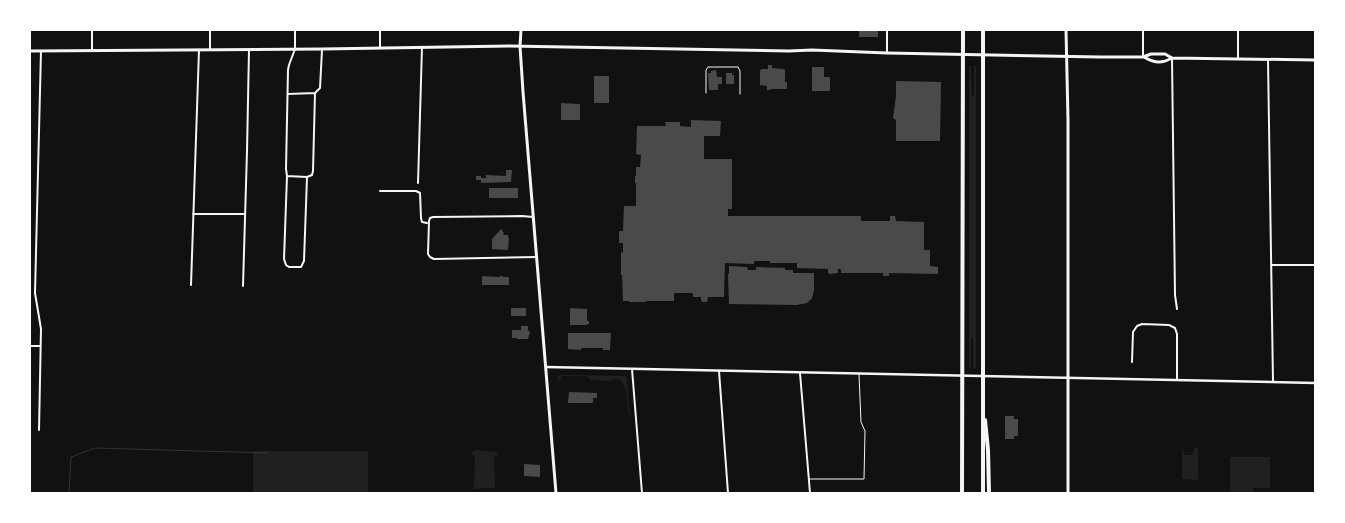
<svg xmlns="http://www.w3.org/2000/svg" width="1345" height="523" font-family="'Asap Condensed',sans-serif">
  <style>
    .green { fill: #202020 }
    .lines { fill: none; stroke-linecap: round; stroke-linejoin: round }
    .stream { stroke: #333; stroke-width: 1 }
    .building { fill: #4a4a4a }
    .service { stroke: #f5f5f5; stroke-width: 1 }
    .minor { stroke: #f5f5f5; stroke-width: 2 }
    .tertiary { stroke: #f5f5f5; stroke-width: 2.5 }
    .secondary { stroke: #f5f5f5; stroke-width: 3 }
    .primary { stroke: #f5f5f5; stroke-width: 3 }
    .motorway { stroke: #f5f5f5; stroke-width: 4 }
  </style>
  <rect width="100%" height="100%" fill="#111"/>
  <path class="green" d="M969,66H971L972,97L974,96V66H976V368L973,369V337L971,338V368H969Z
    M561,375L625,376L627,379L630,418L629,417V413L628,411L626,390L621,380L613,378L612,381L590,380L589,378L585,375L582,376H562L556,383L558,377Z
    M1182,448H1183L1184,455H1193L1194,448H1198V480L1182,479Z
    M476,450L496,452L498,456L494,457L495,488L470,489L474,487L475,456L472,455V452Z
    M253,451H368V493H253Z
    M1230,457H1270V488H1253V493H1230Z"/>
  <g class="lines">
    <path class="stream" d="M69,493L71,457L95,448L268,453"/>
  </g>
  <path class="building" d="M859,30H878V37H859Z
    M768,65H772V68L783,69L785,70V82H787V89H770V90H767V86L760,85V70H761V69H768Z
    M812,67H824V77H830V91H812Z
    M716,70L717,77H722V84H718V90H709L708,73H711V71Z
    M726,73H732V75H734V84H726Z
    M594,76H609V103H594Z
    M896,81L941,82L940,141H896V120L893,118L896,96Z
    M561,103L580,104V120H561Z
    M691,120L721,121L720,136H704V159H732V209H728V216H861V221H890V216H895L896,221L924,222V250H930V266L938,267V274L889,273V276H883V273H841V269H838V273L830,274L828,273V269L797,268V263H770V261H754V264L725,263L724,297H708L707,302H702V301H701V297H693V293H674V301H646V302H629V301H623L622,275H621V252L623,253V243H619V231H623L624,206H636V183H635V176H636V167H640L641,155L636,154L637,126H666L665,122H680V126L691,127Z
    M506,170H512L511,182L481,183V180H476V176H481V178H486V175L506,176Z
    M489,188H518V198H489Z
    M501,229L504,233L503,235H508V238H509L508,250L492,249V239Z
    M729,266L747,267L748,270H756V267L785,268V270H793V273H814V290L812,298L807,303L797,305L729,304L728,274H729Z
    M482,276L500,277V276H503V277H509V285H482Z
    M511,308H526V316H511Z
    M570,308L587,309V321H589V324H587L588,325H570Z
    M521,326H528V330L530,332L528,339H517V338H512V330H521Z
    M568,333H611L610,350H603V348H581V350L568,349Z
    M569,392L597,393V398H593V403H568Z
    M1005,416H1014V419H1018V436H1014V439H1005Z
    M524,464L540,465V477L524,476Z"/>
  <g class="lines">
    <path class="service" d="M706,93V70L708,67H738L740,71V94
      M810,479H864L865,431L861,422L859,374"/>
    <path class="minor" d="M295,30V49L289,65L288,70L286,169L287,176L284,259L286,265L289,267H301L304,261L307,177L312,175L313,171L315,93L320,88L322,50
      M887,30V53
      M1143,30V57
      M380,48V30
      M92,50V30
      M210,50V30
      M1172,58L1175,295L1177,309
      M1238,58V30
      M1268,60L1273,382
      M288,94L315,93
      M287,176L307,177
      M418,183L422,47
      M380,191H416L420,193L421,218L422,222L427,223
      M193,214H245
      M533,217L522,216L433,217L430,218L429,221L428,254L430,257L434,259L537,257
      M1271,265H1315
      M191,285L199,50
      M243,286L247,151L249,50
      M30,346H40
      M1132,362L1133,332L1137,326L1142,324L1169,325L1175,328L1177,334V379
      M632,369L642,493
      M719,371L728,493
      M800,373L810,493
      M39,430L41,329L35,293L41,51"/>
    <path class="tertiary" d="M546,367L1315,383"/>
    <path class="secondary" d="M1066,30L1068,120V493
      M30,51L322,49L509,46L789,51L812,50L887,53L1100,57H1143L1151,54H1165L1172,58
      M1144,57C1154,63 1161,64 1172,58L1315,60"/>
    <path class="primary" d="M521,30L520,46L523,92L556,493"/>
    <path class="motorway" d="M983,30V493
      M985,420L988,450L989,493
      M962,493L963,30"/>
  </g>
  <rect width="1345" height="523" fill="none" stroke="#ffffff" stroke-width="62"/>
</svg>
